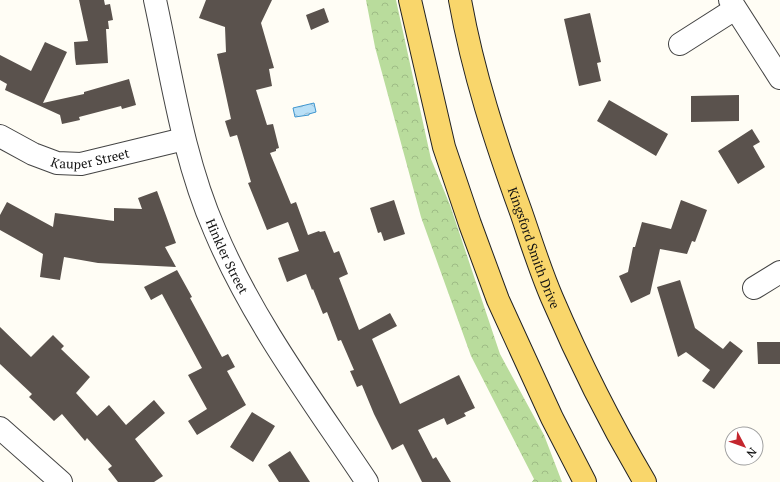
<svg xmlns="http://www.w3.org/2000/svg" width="780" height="482" font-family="'PT Serif',serif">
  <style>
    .forest { fill: url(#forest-crowns) }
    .water { fill: url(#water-waves); stroke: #3f96cf }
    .building { fill: #5a524d }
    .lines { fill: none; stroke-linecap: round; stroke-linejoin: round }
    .minor-casing { stroke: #444; stroke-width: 24 }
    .major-casing { stroke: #222; stroke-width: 24 }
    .minor { stroke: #fff; stroke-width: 22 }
    .major { stroke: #f9d66b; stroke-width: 22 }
    .labels { text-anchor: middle; stroke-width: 4; stroke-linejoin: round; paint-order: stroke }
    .street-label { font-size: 13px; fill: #111; stroke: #fff }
  </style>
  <defs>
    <pattern id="forest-crowns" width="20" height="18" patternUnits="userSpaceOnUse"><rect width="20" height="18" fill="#b9dc9c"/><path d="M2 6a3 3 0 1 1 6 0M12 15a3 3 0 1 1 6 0" fill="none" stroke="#9ebc85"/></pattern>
    <pattern id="water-waves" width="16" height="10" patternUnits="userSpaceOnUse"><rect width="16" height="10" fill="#b9e0f7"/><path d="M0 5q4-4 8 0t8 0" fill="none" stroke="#9ebfd3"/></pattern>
  </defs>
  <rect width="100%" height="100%" fill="#fffdf5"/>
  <path class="forest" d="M366,0H396L431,159L450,205L500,354L544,435L562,482H532L534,479L471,356L421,217L375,47Z"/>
  <path class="water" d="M314,103L316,112L309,114V115L295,117L293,108Z"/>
  <path class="building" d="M79,0H104L105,5L110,4L113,20L108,21L109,29H106L108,63L76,65L75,58L74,42L88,41Z
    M206,0H272L261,23L274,68L269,69L272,86L256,90L267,125L273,124L279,148L276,149V151L270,153L291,204L296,202L308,235L319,231L320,232L325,231L334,253L339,251L348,274L339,278L359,330L390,313L397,326L372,339L400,404L459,375L475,408L464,413L466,416L447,425L444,418L418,430L433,459L436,457L451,482H422L403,444L392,450L374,414L362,385L357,387L350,371L354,370L341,340L338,341L327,312L323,314L313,289L312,290L306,274L287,282L278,258L299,251L288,222L267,230L248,183L251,182L237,135L230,137L225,121L231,119L217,54L226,52L225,27L199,18Z
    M324,8L329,22L311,30L306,15Z
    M590,13L601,62L597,63L601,81L579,86L564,19Z
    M45,42L67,52L43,103L84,94V92L129,79L136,105L122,109L121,106L79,117L80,120L62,124L60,115L5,90L7,84L0,80V55L31,71Z
    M739,95V121L691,122V96Z
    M609,100L668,134L656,156L597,121Z
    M752,129L760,142L753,146L765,167L738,184L718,151Z
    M157,191L176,243L165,247L176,267L98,263L64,257L60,280L40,277L43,254L0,230V215L7,202L53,227L55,213L114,221V208L142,209L138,198Z
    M394,200L405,234L384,241L381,232L378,233L370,208Z
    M681,200L707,210L695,242L692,241L687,254L660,249L650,294L631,303L619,276L628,272L633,247H635L642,222L671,229Z
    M177,270L192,297L190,298L222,357L228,354L235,367L227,371L246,405L197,435L188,421L207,409L188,375L202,368L162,294L151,300L144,287Z
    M680,280L695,328L723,349L730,341L743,351L714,389L702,381L710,370L686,352L678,357L657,287Z
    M0,327L31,357L53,335L64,346L61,349L90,377L76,393L97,416L109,405L126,425L154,400L165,413L135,439L163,476L154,482H118L108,469L112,466L87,438L85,441L62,414L54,421L29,397L32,394L0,364Z
    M757,342H780V364H758Z
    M252,412L275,426L253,462L230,447Z
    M290,451L310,482H279L268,465Z"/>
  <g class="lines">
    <g class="minor-casing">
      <g id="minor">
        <path id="s1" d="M155,0C172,78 183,158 215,231C253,321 313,401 367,482"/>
        <path d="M730,0L780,78"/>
        <path d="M680,44L735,9"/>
        <path id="s2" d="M0,136L33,154L57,163L81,164L184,139"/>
        <path d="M754,288L780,272"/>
        <path d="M0,428L61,482"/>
      </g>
    </g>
    <g class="major-casing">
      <g id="major">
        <path d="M410,0L444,147L470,224L498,300L552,418L585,482"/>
        <path id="s3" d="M460,0C473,73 496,143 521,212C531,241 540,270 552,298C579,361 610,423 645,482"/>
      </g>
    </g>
    <use href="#minor" class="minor"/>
    <use href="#major" class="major"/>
  </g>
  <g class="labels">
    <g class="street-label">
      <text dy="5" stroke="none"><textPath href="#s2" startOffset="97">Kauper Street</textPath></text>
      <text dy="5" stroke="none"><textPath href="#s3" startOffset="259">Kingsford Smith Drive</textPath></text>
      <text dy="5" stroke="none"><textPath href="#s1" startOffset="267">Hinkler Street</textPath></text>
    </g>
  </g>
  <g transform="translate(744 446) rotate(131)"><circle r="19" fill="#ffffff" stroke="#a0a0a0"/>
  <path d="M0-3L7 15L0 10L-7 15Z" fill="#c4262e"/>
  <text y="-6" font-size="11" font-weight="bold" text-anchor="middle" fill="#111111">N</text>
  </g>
</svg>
